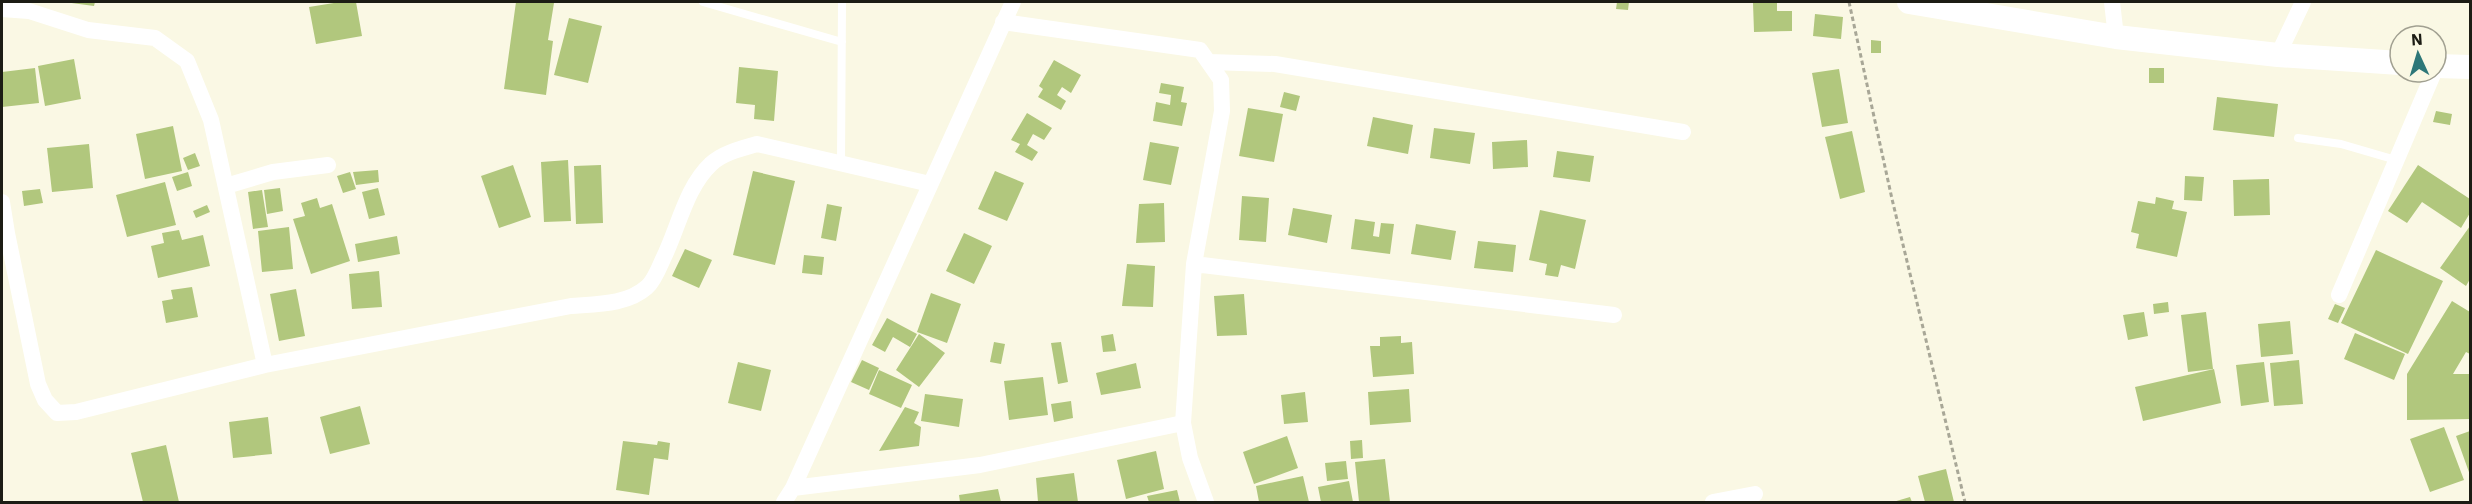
<svg xmlns="http://www.w3.org/2000/svg" width="2472" height="504" font-family="'IBM Plex Sans',sans-serif">
  <style>
    .building { fill: #b1c77d }
    .lines { fill: none; stroke-linecap: round; stroke-linejoin: round }
    .path { stroke: #a8a797; stroke-width: 3; stroke-dasharray: 4.5 3; stroke-linecap: butt }
    .service { stroke: #fff; stroke-width: 8 }
    .minor { stroke: #fff; stroke-width: 16 }
    .secondary { stroke: #fff; stroke-width: 24 }
  </style>
  <rect width="100%" height="100%" fill="#faf8e4"/>
  <path class="building" d="M64,2H95L94,6Z
    M340,2H356L362,36L316,44L309,7Z
    M516,2L554,3L548,40L553,41L546,95L504,89Z
    M1617,2H1629L1628,10L1616,9Z
    M1777,2V11H1792V31L1754,32L1753,3Z
    M1815,14L1843,17L1841,39L1813,36Z
    M569,18L602,26L588,83L554,75Z
    M1871,40L1881,41V53H1871Z
    M74,59L81,99L45,106L38,66Z
    M1054,60L1081,75L1071,93L1062,87L1057,95L1066,101L1061,110L1038,97L1043,89L1039,86Z
    M739,67L778,71L774,121L754,119L755,105L736,103Z
    M35,68L39,103L2,107V72Z
    M2149,68H2164V83H2149Z
    M1839,69L1848,123L1822,127L1812,73Z
    M1161,83L1184,87L1181,102L1187,103L1182,126L1153,121L1156,102L1170,105L1171,95L1159,93Z
    M1284,92L1300,96L1296,111L1280,107Z
    M2217,97L2278,104L2274,137L2213,130Z
    M1248,108L1283,114L1274,162L1239,156Z
    M2436,111L2452,114L2450,125L2433,122Z
    M1027,113L1052,128L1044,140L1033,134L1027,145L1038,152L1032,161L1015,152L1020,144L1011,140Z
    M1373,117L1413,125L1408,154L1367,146Z
    M173,126L182,171L145,179L136,134Z
    M1434,128L1475,133L1470,164L1430,158Z
    M1852,131L1865,192L1840,199L1825,137Z
    M1527,140L1528,167L1493,169L1492,142Z
    M1150,142L1179,147L1171,185L1143,180Z
    M89,144L93,188L52,192L47,148Z
    M1557,151L1594,156L1590,182L1553,177Z
    M195,153L200,166L188,170L183,158Z
    M568,160L571,221L544,222L541,162Z
    M513,165L531,217L499,228L481,176Z
    M601,165L603,223L576,224L574,166Z
    M2418,165L2470,199V213L2461,228L2422,202L2407,223L2388,211Z
    M378,170L379,182L356,185L353,172Z
    M753,171L795,181L775,265L733,255Z
    M995,171L1024,183L1007,221L978,209Z
    M188,172L192,186L177,191L172,177Z
    M350,172L356,189L343,193L337,176Z
    M2185,176L2204,177L2202,201L2184,200Z
    M2269,179L2270,215L2234,216L2233,180Z
    M165,182L176,225L127,237L116,195Z
    M280,188L283,211L267,214L264,190Z
    M378,188L385,215L369,219L362,192Z
    M40,189L43,203L24,206L22,191Z
    M262,190L268,227L253,229L248,192Z
    M1242,196L1269,198L1266,242L1239,240Z
    M2156,197L2174,201L2172,209L2187,212L2177,257L2136,248L2139,234L2131,232L2138,201L2155,204Z
    M317,198L320,208L332,204L350,261L311,274L293,219L305,216L301,203Z
    M1164,203L1165,242L1136,243L1139,204Z
    M827,204L842,207L836,241L821,238Z
    M207,205L210,212L196,218L193,211Z
    M1293,208L1332,215L1327,243L1288,235Z
    M1540,210L1586,220L1575,269L1561,265L1558,277L1545,275L1547,264L1529,260Z
    M1355,219L1375,222L1373,236L1379,237L1381,223L1394,224L1390,254L1351,249Z
    M1416,224L1456,231L1451,260L1411,254Z
    M2470,226V279L2466,286L2440,268Z
    M289,227L293,269L262,272L258,231Z
    M179,230L182,240L203,235L210,266L158,278L151,246L164,243L162,233Z
    M964,233L992,246L974,284L946,271Z
    M397,236L400,254L358,262L355,244Z
    M1478,241L1516,245L1513,272L1474,268Z
    M685,249L712,260L699,288L672,276Z
    M2376,250L2443,281L2408,354L2341,323Z
    M804,255L824,257L822,275L802,273Z
    M1127,264L1155,266L1153,307L1122,306Z
    M379,271L382,307L352,309L349,274Z
    M192,287L198,317L166,323L162,301L173,299L171,290Z
    M296,289L305,336L279,341L270,294Z
    M931,293L961,304L947,343L917,332Z
    M1244,294L1247,335L1217,336L1214,296Z
    M2452,301L2470,312V354L2466,352L2453,374H2470V419L2407,420V374Z
    M2168,302L2169,312L2154,314L2153,304Z
    M2335,304L2345,308L2338,323L2328,319Z
    M2144,312L2148,336L2128,340L2123,315Z
    M2206,312L2213,369L2188,372L2181,315Z
    M887,318L917,334L910,347L893,337L885,352L872,345Z
    M2290,321L2293,354L2261,357L2258,324Z
    M2355,333L2405,354L2394,380L2344,359Z
    M919,334L945,353L919,387L896,370Z
    M1113,334L1116,351L1103,352L1101,336Z
    M1401,336V343L1412,342L1414,374L1373,377L1370,346H1380V337Z
    M994,342L1005,344L1001,364L990,362Z
    M1061,342L1068,382L1058,384L1051,343Z
    M862,360L879,368L869,390L851,382Z
    M2299,360L2303,404L2274,406L2270,363Z
    M738,362L771,370L761,411L728,403Z
    M2264,362L2269,402L2241,406L2236,365Z
    M1136,363L1141,388L1101,395L1096,373Z
    M2214,369L2221,403L2143,421L2135,387Z
    M879,370L912,385L901,408L869,394Z
    M1043,377L1048,415L1009,420L1004,381Z
    M1409,389L1411,422L1370,425L1368,392Z
    M1305,392L1308,422L1284,424L1281,395Z
    M925,394L963,399L959,427L921,421Z
    M1071,401L1073,418L1054,422L1051,404Z
    M360,406L370,444L330,454L320,417Z
    M905,407L919,412L914,423L921,427L919,446L879,451Z
    M268,417L272,454L233,458L229,422Z
    M2444,427L2464,480L2430,492L2410,439Z
    M2470,431V475L2456,436Z
    M1287,436L1298,468L1254,484L1243,452Z
    M1362,440L1363,458L1351,459L1350,441Z
    M623,441L657,445L658,441L670,443L668,460L654,458L649,495L616,490Z
    M166,445L179,502H143L131,453Z
    M1156,451L1164,489L1126,499L1117,460Z
    M1385,459L1390,502H1359L1355,462Z
    M1346,461L1348,479L1327,481L1325,463Z
    M1946,469L1954,502H1925L1918,476Z
    M1074,473L1078,502H1038L1036,478Z
    M1303,476L1309,502H1259L1256,486Z
    M1349,481L1353,502H1321L1318,487Z
    M998,489L1001,502H960L959,495Z
    M1177,490L1180,502H1149L1147,496Z
    M1910,497L1912,502H1893Z"/>
  <g class="lines">
    <path class="path" d="M1849,2L1892,199L1965,502"/>
    <path class="service" d="M703,2L842,42
      M2298,138L2341,144L2396,160
      M841,163L842,2"/>
    <path class="minor" d="M2112,2L2116,37
      M2,9L29,11L88,30L155,38L187,61L211,120L265,365
      M1003,22L1200,50L1221,80L1222,111L1194,264L1183,423L1190,458L1206,502
      M2278,55L2303,2
      M1209,62L1275,64L1683,132
      M226,186L273,172L328,165
      M2,202L7,233
      M2,234L7,233L38,384L45,400L57,413L76,412L265,365L571,306C596,304 627,305 647,287C654,281 659,268 663,259C678,229 686,187 711,164C722,153 743,148 757,144L930,184
      M1194,264L1614,315
      M2339,295L2434,72
      M793,488L980,465L1183,423
      M784,502L793,488L1013,2
      M1713,502L1755,494"/>
    <path class="secondary" d="M1909,2L2116,37L2278,55L2400,63
      M2436,66L2470,67"/>
  </g>
  <rect width="2472" height="504" fill="none" stroke="#1c1c14" stroke-width="6"/>
  <g transform="translate(2418 54) rotate(356)"><circle r="28" fill="#faf8e4" stroke="#a1a091" stroke-width="1.5"/>
  <path d="M0-4.5L10 22L0 15L-10 22Z" fill="#2d7778"/>
  <text y="-9" font-size="16" font-weight="bold" text-anchor="middle" fill="#1c1c14">N</text>
  </g>
</svg>
